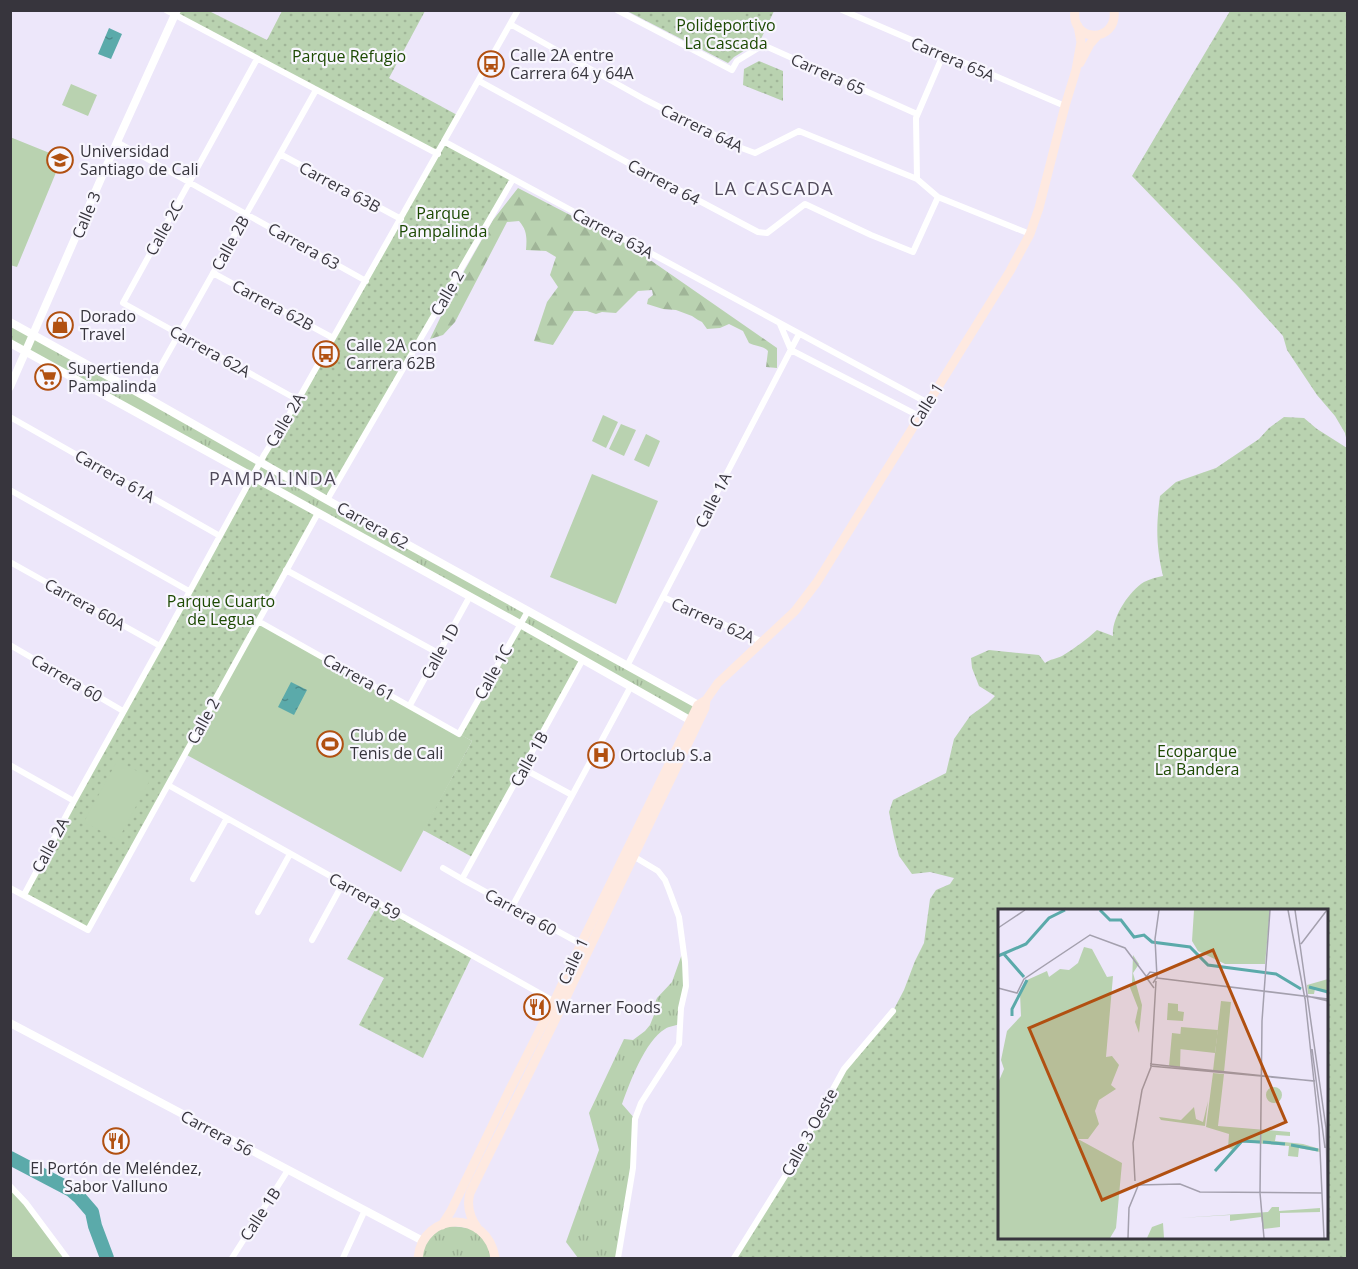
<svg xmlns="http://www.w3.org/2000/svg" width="1358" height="1269" font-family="'Open Sans',sans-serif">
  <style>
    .grass { fill: url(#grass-tufts) }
    .forest { fill: url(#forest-firs) }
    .park { fill: url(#park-dots); fill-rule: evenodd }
    .garden { fill: #b9d2b0 }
    .water { fill: url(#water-ripples) }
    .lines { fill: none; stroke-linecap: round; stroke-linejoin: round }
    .river { stroke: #5baaaa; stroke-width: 14 }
    .minor { stroke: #fff; stroke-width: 6 }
    .tertiary { stroke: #fff; stroke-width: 8 }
    .secondary { stroke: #fee9e0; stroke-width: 9 }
    .labels { text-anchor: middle; stroke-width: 4.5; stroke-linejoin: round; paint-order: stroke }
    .park-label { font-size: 16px; fill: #1c4902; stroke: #f8f6fe }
    .poi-label { font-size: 16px; fill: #37353d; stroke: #f8f6fe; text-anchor: start }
    .street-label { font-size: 16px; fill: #37353d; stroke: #f8f6fe }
    .neighbourhood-label { font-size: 18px; letter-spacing: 1.5px; fill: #4f4959; stroke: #f8f6fe }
    .inset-river { fill: none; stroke: #5baaaa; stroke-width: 3 }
    .inset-road { fill: none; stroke: #a4a0ae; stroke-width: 1.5 }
    .view { fill: #b15011; fill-opacity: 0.15; stroke: #b15011; stroke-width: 3 }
    .inset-edge { fill: none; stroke: #37353d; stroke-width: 3 }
  </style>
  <defs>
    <pattern id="grass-tufts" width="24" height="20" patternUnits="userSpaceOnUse" patternTransform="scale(1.5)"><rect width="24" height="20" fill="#b9d2b0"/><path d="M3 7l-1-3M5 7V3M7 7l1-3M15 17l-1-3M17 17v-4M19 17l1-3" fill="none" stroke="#a0b598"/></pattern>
    <pattern id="forest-firs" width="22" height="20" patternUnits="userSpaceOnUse" patternTransform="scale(1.5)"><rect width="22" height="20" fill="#b9d2b0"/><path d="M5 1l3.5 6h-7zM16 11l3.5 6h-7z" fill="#a0b598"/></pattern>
    <pattern id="park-dots" width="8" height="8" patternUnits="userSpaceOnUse" patternTransform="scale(1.5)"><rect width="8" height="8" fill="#b9d2b0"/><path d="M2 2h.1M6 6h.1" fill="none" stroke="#a0b598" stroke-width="1.8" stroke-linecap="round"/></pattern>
    <pattern id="water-ripples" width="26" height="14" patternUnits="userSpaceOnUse" patternTransform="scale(1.5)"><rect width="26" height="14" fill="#5baaaa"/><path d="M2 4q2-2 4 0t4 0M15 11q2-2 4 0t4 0" fill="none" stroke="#4c8b8c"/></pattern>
  </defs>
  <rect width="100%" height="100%" fill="#ede7fa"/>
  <path class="grass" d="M10,322L698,705L690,720L11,343Z
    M682,954L686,986L679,1024C675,1026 669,1026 665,1029C645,1041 630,1082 622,1104L635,1119L633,1168L618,1258H578L566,1242L599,1150L589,1113L624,1039L633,1040L645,1031L650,1025L654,1015L653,1009L657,998L672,982Z
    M442,1225L478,1229L495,1258H418L419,1251Z"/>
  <path class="forest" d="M518,188L630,246L777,348V368L766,367L768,351C762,345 757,347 749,343L743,331L729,324L720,328L707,329L702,322L698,320L692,316L676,310L663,309L647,304L648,299L653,295L652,290L638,291L616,313L602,312L596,314L587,311H574L553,345L534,341L547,302L558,287L550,275L556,257L546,251L526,250C527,238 527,230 519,221L507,222L455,322L443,335L430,339L454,289L493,220Z"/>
  <path class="park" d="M166,11H209L267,40L282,11H425L389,78L459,116L445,142L513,179L327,500L260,462L438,155Z
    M627,11H774L760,41L734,57L728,63Z
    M1230,11H1347V442L1345,433L1335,416L1317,395L1287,350L1283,336L1237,285L1132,176Z
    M759,61L783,71V101L743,85L744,69Z
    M1284,417L1304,418L1317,429L1347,448V1258H734L787,1173L844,1069L893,1011L904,990L915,961L924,943L930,899L936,890L950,884L954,878L930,872L912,874L899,856L894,837L889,812L893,800L946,773L954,739L970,716L988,703L995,696L979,686L972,668L971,658L989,650L1039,655L1045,663C1050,659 1056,659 1062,656C1075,648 1086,640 1097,630L1113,636C1111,619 1129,591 1144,582C1150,579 1157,577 1163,576C1156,546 1156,526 1160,496L1176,482L1216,468L1259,439L1269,428ZM1000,910H1326V1238H1000Z
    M252,476L318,513L88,930L24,895Z
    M520,624L583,659L474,858L423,830L472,741L459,734Z
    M379,903L472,956L423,1058L359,1025L384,978L347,959Z"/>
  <path class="garden" d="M661,11H739L724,41Z
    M71,84L97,95L88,116L62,105Z
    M10,137L62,158L17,267L10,265Z
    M603,415L618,422L606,448L592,441Z
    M621,424L636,430L624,456L609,449Z
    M646,434L660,441L649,467L634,460Z
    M592,474L658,501L616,604L550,577Z
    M258,621L472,741L401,872L185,754Z
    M117,761L151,778L118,840L84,822Z
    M10,1186L67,1258H11Z"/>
  <path class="water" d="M109,28L122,34L111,59L98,54Z
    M291,682L307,690L294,715L278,707Z"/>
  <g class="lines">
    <path class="river" d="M10,1158L71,1190L79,1197L92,1212L95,1226L107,1258"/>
    <path class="minor" d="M166,10L438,154
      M617,10L732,70L737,61L763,45L917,114
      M842,10L1065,106
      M510,24L644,99L736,146L755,153L799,131L917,179L938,197L1030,234
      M257,59L123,303L298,400
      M479,81L641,170L758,232L767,233L805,204L871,235L913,252L938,197
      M117,142L366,281
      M445,142L928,403
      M280,154L401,219
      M917,179L916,118L943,55
      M213,273L333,338
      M780,324L791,350L919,416
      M144,396L316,90
      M10,417L220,536
      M10,490L189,591
      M327,500L513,179
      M10,562L160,646
      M286,570L438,653
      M663,597L763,642
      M258,621L459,734L528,611
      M10,645L123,711
      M627,666L799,334
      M410,705L470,596
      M10,765L74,801
      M524,769L572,795
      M168,785L557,1003
      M443,868L462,879
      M193,879L227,818
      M10,888L88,930L318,513
      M24,895L74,801L160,646L264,455L298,400L518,10
      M512,907L631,686
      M258,912L290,854
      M312,940L343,883
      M581,944L462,879L583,659
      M10,1186L26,1203L67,1258
      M232,1258L288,1170
      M343,1258L365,1210
      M618,1258L633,1168L635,1119L641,1103L679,1044L681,1008L686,986L685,962L679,917L669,890L665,880L658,871L633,856
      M734,1258L787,1173L844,1069L893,1011"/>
    <path class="tertiary" d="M10,322L144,396L327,500L702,707
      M10,343L520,624L695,723
      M10,387L117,142L177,10
      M10,1023L423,1241"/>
    <path class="secondary" d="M1075,10C1070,43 1118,44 1114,10
      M1080,63L1090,44L1098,35
      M442,1225L451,1211L510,1089L554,1002L581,944L698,705L706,700L718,683L795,611L817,582L1010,271L1030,234L1039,208L1065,106L1076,70L1081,42L1078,26
      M478,1229C470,1218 466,1207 470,1193L562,1006L589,949L705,708L706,700
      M418,1258C423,1210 488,1210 495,1258"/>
  </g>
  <defs>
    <g id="bus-ring" transform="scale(1.35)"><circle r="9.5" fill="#f8f6fe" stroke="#b15011" stroke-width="1.5"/><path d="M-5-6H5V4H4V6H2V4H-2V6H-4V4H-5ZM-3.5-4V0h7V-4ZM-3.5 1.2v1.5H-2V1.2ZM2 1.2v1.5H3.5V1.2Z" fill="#b15011"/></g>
    <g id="university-ring" transform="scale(1.35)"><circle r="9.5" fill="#f8f6fe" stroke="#b15011" stroke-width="1.5"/><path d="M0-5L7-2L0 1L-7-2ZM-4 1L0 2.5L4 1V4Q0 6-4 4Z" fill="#b15011"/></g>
    <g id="shop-ring" transform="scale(1.35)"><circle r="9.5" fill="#f8f6fe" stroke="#b15011" stroke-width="1.5"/><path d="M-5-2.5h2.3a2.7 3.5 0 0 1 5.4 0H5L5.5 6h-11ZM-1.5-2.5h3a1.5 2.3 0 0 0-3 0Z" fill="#b15011"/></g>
    <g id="supermarket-ring" transform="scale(1.35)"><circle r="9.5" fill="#f8f6fe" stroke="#b15011" stroke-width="1.5"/><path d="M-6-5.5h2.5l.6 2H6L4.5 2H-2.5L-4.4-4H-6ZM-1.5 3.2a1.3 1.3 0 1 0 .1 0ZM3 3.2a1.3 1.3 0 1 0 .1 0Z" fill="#b15011"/></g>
    <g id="stadium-ring" transform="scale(1.35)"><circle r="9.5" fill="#f8f6fe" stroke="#b15011" stroke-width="1.5"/><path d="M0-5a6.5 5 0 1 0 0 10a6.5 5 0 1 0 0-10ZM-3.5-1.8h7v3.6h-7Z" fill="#b15011"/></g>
    <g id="hospital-ring" transform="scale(1.35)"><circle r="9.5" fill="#f8f6fe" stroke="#b15011" stroke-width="1.5"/><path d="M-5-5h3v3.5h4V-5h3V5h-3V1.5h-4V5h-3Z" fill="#b15011"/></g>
    <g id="restaurant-ring" transform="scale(1.35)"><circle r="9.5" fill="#f8f6fe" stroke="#b15011" stroke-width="1.5"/><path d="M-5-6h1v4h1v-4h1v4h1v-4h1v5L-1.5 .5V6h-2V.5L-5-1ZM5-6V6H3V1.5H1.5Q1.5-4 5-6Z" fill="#b15011"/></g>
  </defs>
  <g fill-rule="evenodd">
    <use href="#bus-ring" x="491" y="64"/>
    <use href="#university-ring" x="60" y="160"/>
    <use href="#shop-ring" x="60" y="325"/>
    <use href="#bus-ring" x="326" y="354"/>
    <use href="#supermarket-ring" x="48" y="377"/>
    <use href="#stadium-ring" x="330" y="744"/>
    <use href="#hospital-ring" x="601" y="755"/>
    <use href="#restaurant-ring" x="537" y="1007"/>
    <use href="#restaurant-ring" x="116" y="1141"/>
  </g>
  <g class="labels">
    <g class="park-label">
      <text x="726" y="31">Polideportivo<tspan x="726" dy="18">La Cascada</tspan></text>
      <text x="349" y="62">Parque Refugio</text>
      <text x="443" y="219">Parque<tspan x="443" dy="18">Pampalinda</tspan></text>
      <text x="221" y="607">Parque Cuarto<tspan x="221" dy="18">de Legua</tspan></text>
      <text x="1197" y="757">Ecoparque<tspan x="1197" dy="18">La Bandera</tspan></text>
    </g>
    <g class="poi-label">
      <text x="510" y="61">Calle 2A entre<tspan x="510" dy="18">Carrera 64 y 64A</tspan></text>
      <text x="80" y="157">Universidad<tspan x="80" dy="18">Santiago de Cali</tspan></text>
      <text x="80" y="322">Dorado<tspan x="80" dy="18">Travel</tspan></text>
      <text x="346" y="351">Calle 2A con<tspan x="346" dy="18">Carrera 62B</tspan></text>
      <text x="68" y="374">Supertienda<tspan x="68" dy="18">Pampalinda</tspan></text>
      <text x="350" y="741">Club de<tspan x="350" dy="18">Tenis de Cali</tspan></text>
      <text x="620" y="761">Ortoclub S.a</text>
      <text x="556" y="1013">Warner Foods</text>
      <text x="116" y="1174" text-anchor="middle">El Portón de Meléndez,<tspan x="116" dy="18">Sabor Valluno</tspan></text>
    </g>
    <g class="street-label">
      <text transform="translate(953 59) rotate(23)" y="6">Carrera 65A</text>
      <text transform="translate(828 74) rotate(24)" y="6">Carrera 65</text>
      <text transform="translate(702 128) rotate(26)" y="6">Carrera 64A</text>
      <text transform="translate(664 182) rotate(28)" y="6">Carrera 64</text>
      <text transform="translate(340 187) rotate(28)" y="6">Carrera 63B</text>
      <text transform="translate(86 215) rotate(-67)" y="6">Calle 3</text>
      <text transform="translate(164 228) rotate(-61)" y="6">Calle 2C</text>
      <text transform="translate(613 233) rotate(28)" y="6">Carrera 63A</text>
      <text transform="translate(230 243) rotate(-61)" y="6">Calle 2B</text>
      <text transform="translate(304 246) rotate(29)" y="6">Carrera 63</text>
      <text transform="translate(447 293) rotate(-60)" y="6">Calle 2</text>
      <text transform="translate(273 305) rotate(28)" y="6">Carrera 62B</text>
      <text transform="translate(210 351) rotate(29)" y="6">Carrera 62A</text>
      <text transform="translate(926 405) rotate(-58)" y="6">Calle 1</text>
      <text transform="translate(285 420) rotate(-59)" y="6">Calle 2A</text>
      <text transform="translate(115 476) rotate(30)" y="6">Carrera 61A</text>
      <text transform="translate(713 500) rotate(-63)" y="6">Calle 1A</text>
      <text transform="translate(373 525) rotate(29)" y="6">Carrera 62</text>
      <text transform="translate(85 604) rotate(29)" y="6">Carrera 60A</text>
      <text transform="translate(713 620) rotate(24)" y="6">Carrera 62A</text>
      <text transform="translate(440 651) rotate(-61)" y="6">Calle 1D</text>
      <text transform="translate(493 672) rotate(-61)" y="6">Calle 1C</text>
      <text transform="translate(359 677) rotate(29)" y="6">Carrera 61</text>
      <text transform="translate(67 678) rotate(30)" y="6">Carrera 60</text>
      <text transform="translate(203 721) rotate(-61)" y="6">Calle 2</text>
      <text transform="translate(529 759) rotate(-61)" y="6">Calle 1B</text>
      <text transform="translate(50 845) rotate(-62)" y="6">Calle 2A</text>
      <text transform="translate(365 896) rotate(29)" y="6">Carrera 59</text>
      <text transform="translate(521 912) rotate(29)" y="6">Carrera 60</text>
      <text transform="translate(573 961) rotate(-65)" y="6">Calle 1</text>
      <text transform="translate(809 1132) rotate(-61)" y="6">Calle 3 Oeste</text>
      <text transform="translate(217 1133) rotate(28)" y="6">Carrera 56</text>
      <text transform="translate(260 1214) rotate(-57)" y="6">Calle 1B</text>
    </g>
    <g class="neighbourhood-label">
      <text x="774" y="195">LA CASCADA</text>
      <text x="273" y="485">PAMPALINDA</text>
    </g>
  </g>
  <g transform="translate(998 909)">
    <rect width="330" height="330" fill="#ede7fa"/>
    <path d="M135,46L141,55L135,64L144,96L141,124L137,113L140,99L131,76L134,75Z" fill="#b9d2b0"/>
    <path d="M210,192L207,217L163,211L161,208L183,211L196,198L198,210L205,213ZM165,314L166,329H149L154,318Z" fill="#b9d2b0"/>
    <path d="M86,38L94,40L109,68L115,67L108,148L114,147L121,156L113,176L118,180L101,191L97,202L101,215L90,230H80L124,254L118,319L112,329H0V174L6,160L3,151L9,122L23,107L22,84L29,71L49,62L51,68L62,60L71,61L80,54ZM330,70V90L328,83L317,80L316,85H310L309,76ZM223,92L233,93L226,163L215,162ZM170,94L180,95V102L186,103L185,112L169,111ZM174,124L183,125L182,158L171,157ZM215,164L226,165L220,217L292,223V227L278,226L277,232L305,235L322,240V243L301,239L300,248L290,247L291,237L245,233L217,264L234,240L230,239L231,225L208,218ZM274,298H281V302L322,299V303L282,304V318L265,320L263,308L232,312V306L182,309L270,303Z" fill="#b9d2b0"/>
    <path d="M196,1H272L267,55H227L200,42L194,32ZM183,118L220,121L217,144L181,140ZM268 186a8 8 0 1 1 16 0a8 8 0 1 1-16 0Z" fill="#b9d2b0"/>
    <path class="inset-river" d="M102,1L112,11H123L136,28L146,26L154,33L192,38L210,56L278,65L303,80M5,44L26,68M0,47L28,35L51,9L67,1M311,78L330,83M14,107V100L29,71M265,233L287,235M293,236L320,241M217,262L244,232L262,233"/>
    <path class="inset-road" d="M290,1L307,90M297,1L328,219L330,306M0,19L27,1M303,35L329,1M159,69L330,90M155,74L159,68L157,30L161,1M0,79L19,84L26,70L92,26L127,39L148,67M156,79L148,68L152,63L158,64M309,87L330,92M307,89L321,219L326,329M314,140L327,239M152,155L315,172M152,157L317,172M137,272L135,234L144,181L153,158L158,72M140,276L182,275L202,283L324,284M130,329L131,299L140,277M266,329L262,284L264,112L272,1"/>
    <path class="view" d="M215,41L288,213L104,291L31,119Z"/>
    <rect width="330" height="330" class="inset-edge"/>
  </g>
  <rect width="1358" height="1269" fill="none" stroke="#37353d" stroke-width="24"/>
</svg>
